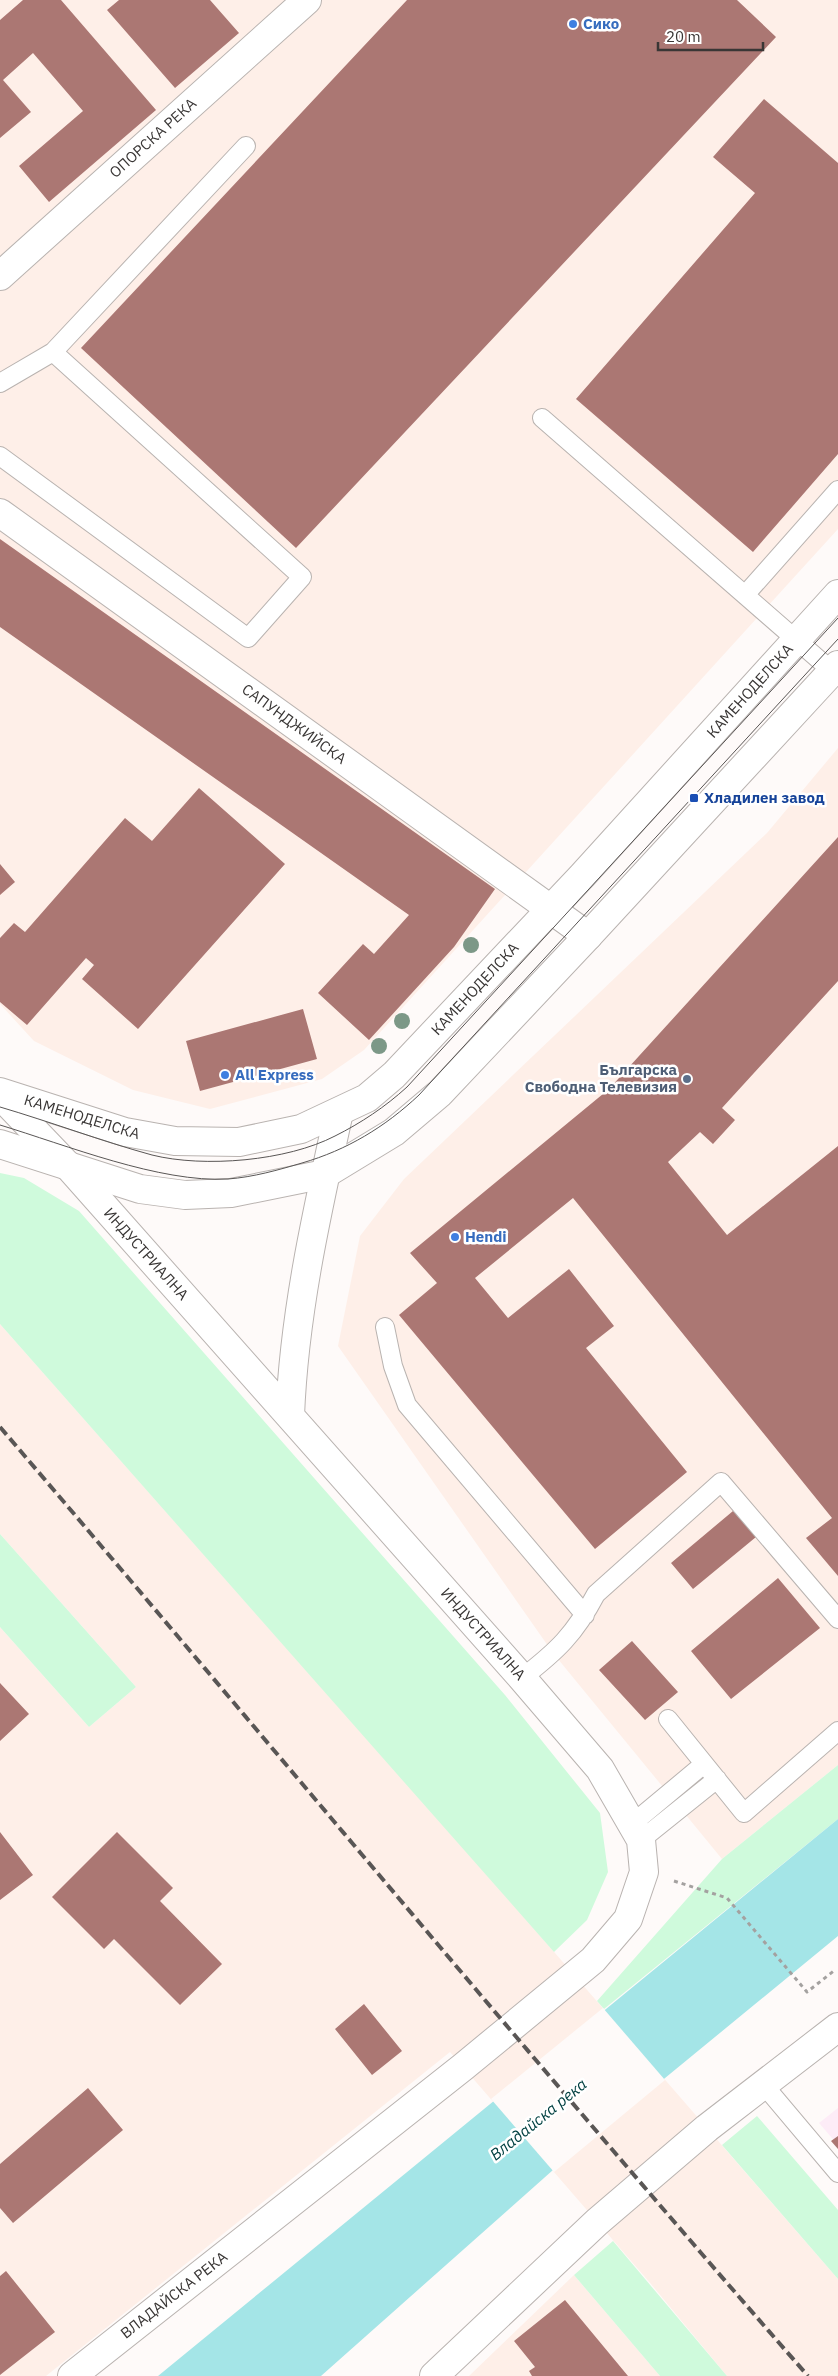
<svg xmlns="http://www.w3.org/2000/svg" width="838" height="2376" font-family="'IBM Plex Sans',sans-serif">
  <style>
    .commercial { fill: #fdecf7 }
    .built { fill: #feefe8 }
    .green { fill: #cffadc }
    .water { fill: #a4e5e7 }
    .pier { fill: #fefaf9 }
    .building { fill: #ab7773 }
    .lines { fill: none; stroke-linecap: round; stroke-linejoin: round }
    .lane-casing { stroke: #b9b3b0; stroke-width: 20 }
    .street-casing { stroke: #b9b3b0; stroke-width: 30 }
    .secondary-casing { stroke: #b9b3b0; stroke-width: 30 }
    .path { stroke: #a4a1a0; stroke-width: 3; stroke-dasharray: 4 4; stroke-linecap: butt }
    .lane { stroke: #fff; stroke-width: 18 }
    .street { stroke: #fff; stroke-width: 28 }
    .secondary { stroke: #fff; stroke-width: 28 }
    .tram { stroke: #595655; stroke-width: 1 }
    .rail { stroke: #595655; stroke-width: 4; stroke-dasharray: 10 5; stroke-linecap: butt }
    .tree { fill: #7c9887 }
    .shop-dot { fill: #3f7fe0; stroke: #fff; stroke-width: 2 }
    .transit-dot { fill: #1a4fb4; stroke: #fff; stroke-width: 2 }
    .service-dot { fill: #5c6f8a; stroke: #fff; stroke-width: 2 }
    .labels { text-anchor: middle; stroke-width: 5; stroke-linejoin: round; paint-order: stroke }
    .shop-label { font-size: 15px; font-weight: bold; fill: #366cbe; stroke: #fff; text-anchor: start }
    .street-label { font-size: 15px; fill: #393635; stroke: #fff }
    .transit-label { font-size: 15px; font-weight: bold; fill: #164399; stroke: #fff; text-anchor: start }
    .service-label { font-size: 15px; font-weight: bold; fill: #4e5e75; stroke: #fff; text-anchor: end }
    .water-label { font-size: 16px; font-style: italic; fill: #004041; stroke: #fff }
  </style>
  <rect width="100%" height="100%" fill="#fefaf9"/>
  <path class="commercial" d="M838,2108V2145L819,2123Z"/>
  <path class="built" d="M0,0H838V529L364,1050L322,1079L210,1109L133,1090L34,1041L0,1004Z
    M838,748V1765L722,1859L553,1653L338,1346L360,1236L404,1179L767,833Z
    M0,1324L509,1900L838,2279V2376H727L651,2284L450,2052L46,2376H0V1627L89,1727L136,1687L0,1534Z
    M574,2275L660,2376H469Z"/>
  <path class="green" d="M0,1173L24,1178L79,1211L505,1695L600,1813L608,1872L587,1920L554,1952L0,1324Z
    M0,1534L136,1687L89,1727L0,1627Z
    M838,1765V1819L604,2009L597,2001L722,1859Z
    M757,2116L838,2210V2279L722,2145Z
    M613,2241L727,2376H660L574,2275Z"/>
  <path class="water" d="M838,1819V1936L553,2170L321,2376H158Z"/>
  <path class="pier" d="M603,2008L665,2080L554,2172L491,2099Z"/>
  <path class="building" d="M23,0H61L156,110L49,202L19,166L83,111L33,53L3,80L31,112L0,138V20Z
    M119,0H210L239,33L175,88L107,10Z
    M407,0H737L776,37L296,548L81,348Z
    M764,99L838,163V454L753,552L576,399L755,193L713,157Z
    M0,539L495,889L454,947L369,1040L318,993L363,944L374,954L409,915L0,627Z
    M199,788L285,864L138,1029L82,979L94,965L86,958L27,1025L0,1002V938L14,923L25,932L125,818L152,841Z
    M838,837V981L722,1108L735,1120L713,1144L700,1132L668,1162L727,1235L838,1146V1576L806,1538L832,1518L573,1198L475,1278L508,1318L569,1269L614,1326L586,1348L687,1472L595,1549L399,1315L437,1283L410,1253L609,1089Z
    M0,864L15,882L0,895Z
    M303,1009L317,1059L200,1091L186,1041Z
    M733,1511L756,1537L693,1589L671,1563Z
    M778,1578L820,1628L731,1699L691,1651Z
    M632,1641L678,1692L645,1720L599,1670Z
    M0,1683L29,1714L0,1741Z
    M0,1832L33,1875L0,1900Z
    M117,1832L173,1888L160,1901L222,1964L180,2005L114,1939L104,1949L52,1897Z
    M364,2004L402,2051L372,2075L335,2029Z
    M88,2088L123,2130L13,2223L0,2208V2164Z
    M838,2136V2149L831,2141Z
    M6,2271L55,2332L0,2375V2276Z
    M565,2300L628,2376H532L529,2371L535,2367L514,2341Z"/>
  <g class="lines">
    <g class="lane-casing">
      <path id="lane" d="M0,383L53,352L246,146
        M542,418L832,671
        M0,456L248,638L302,577L53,352
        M745,595L838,490
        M385,1327L393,1366L407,1405L585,1615
        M522,1678C557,1651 575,1634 596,1594L721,1482L838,1619
        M668,1719L744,1813L838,1731
        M632,1824L704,1764
        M641,1840L717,1779
        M763,2084L838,2173"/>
    </g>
    <g class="street-casing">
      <path id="street" d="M0,276L307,0
        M0,513L588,936
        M0,1095L70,1168L522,1678L600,1769L641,1840L644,1872L628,1919L593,1960L463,2067L72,2376
        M290,1416C294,1313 317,1212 339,1112"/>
    </g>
    <g class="secondary-casing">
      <path id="secondary" d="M0,1092L125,1132L175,1141L239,1142L301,1129L367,1098L394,1075L582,876L838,594
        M0,1144L140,1189L185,1195L231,1193L325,1174L394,1132L440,1093L588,936L838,665
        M434,2376L597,2222L707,2128L838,2027"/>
    </g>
    <path class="path" d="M674,1881L727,1898L807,1992L835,1970"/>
    <use href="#lane" class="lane"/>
    <use href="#street" class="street"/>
    <use href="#secondary" class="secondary"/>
    <path class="tram" d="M0,1107C51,1122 101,1141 152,1155C204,1168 287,1161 335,1136C361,1123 385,1107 407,1087L838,618
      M0,1125C66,1145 160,1183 228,1179C254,1177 278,1170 302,1163C347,1150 385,1127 419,1095L838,639"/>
    <path class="rail" d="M0,1427C270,1743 534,2063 808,2376"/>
  </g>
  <g class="tree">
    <circle cx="471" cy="945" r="8"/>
    <circle cx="402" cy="1021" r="8"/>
    <circle cx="379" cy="1046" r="8"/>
  </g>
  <g class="shop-dot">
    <circle cx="573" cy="24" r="5"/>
    <circle cx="225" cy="1075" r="5"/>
    <circle cx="455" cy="1237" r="5"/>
  </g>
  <rect class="transit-dot" x="689" y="793" width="10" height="10" rx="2.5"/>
  <circle class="service-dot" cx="687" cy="1079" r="5"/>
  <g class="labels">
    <g class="shop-label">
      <text x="583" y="29">Сико</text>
      <text x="235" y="1080">All Express</text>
      <text x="465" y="1242">Hendi</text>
    </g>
    <g class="street-label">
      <text transform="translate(153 138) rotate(-42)" y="5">ОПОРСКА РЕКА</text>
      <text transform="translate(750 691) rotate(-48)" y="5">КАМЕНОДЕЛСКА</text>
      <text transform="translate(294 724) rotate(36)" y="5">САПУНДЖИЙСКА</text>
      <text transform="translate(475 989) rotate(-47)" y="5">КАМЕНОДЕЛСКА</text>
      <text transform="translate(82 1117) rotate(17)" y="5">КАМЕНОДЕЛСКА</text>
      <text transform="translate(146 1254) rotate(48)" y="5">ИНДУСТРИАЛНА</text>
      <text transform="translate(483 1634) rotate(48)" y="5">ИНДУСТРИАЛНА</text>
      <text transform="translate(174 2295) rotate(-38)" y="5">ВЛАДАЙСКА РЕКА</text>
    </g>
    <g class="transit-label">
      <text x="704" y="803">Хладилен завод</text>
    </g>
    <g class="service-label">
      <text x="677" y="1075">Българска<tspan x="677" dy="17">Свободна Телевизия</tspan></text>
    </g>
    <g class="water-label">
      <text transform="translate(538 2119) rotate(-39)" y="6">Владайска река</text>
    </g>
  </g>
  <path d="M658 42v8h105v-8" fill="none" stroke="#393635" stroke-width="2.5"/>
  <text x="666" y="42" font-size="15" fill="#393635" stroke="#ffffff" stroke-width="4" paint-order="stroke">20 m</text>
</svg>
